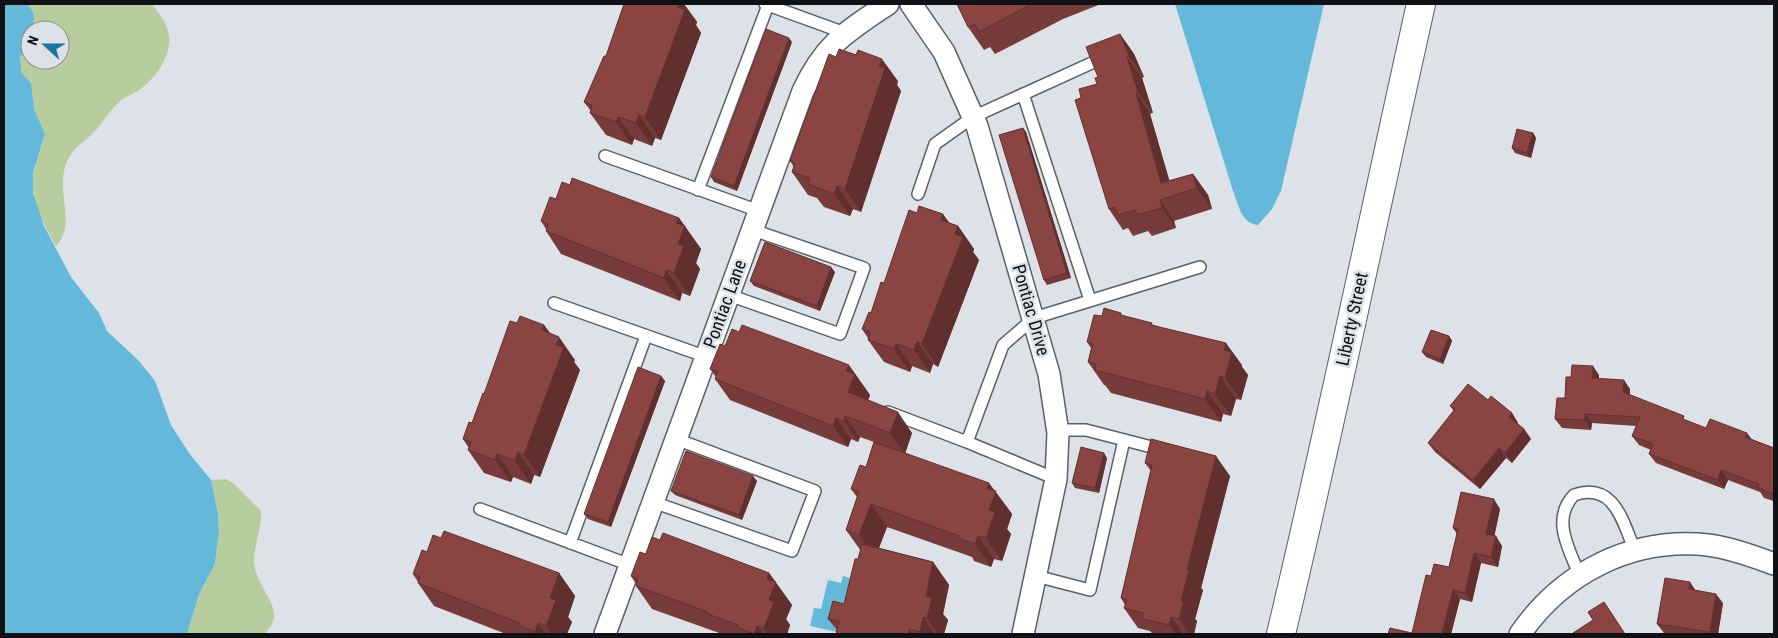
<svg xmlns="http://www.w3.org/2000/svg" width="1778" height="638" font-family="'Roboto Condensed',sans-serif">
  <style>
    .green { fill: #b8cd9d }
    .water { fill: #64b9db }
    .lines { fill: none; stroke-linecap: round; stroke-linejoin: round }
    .lane-casing { stroke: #5b6066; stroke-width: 14 }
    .street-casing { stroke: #5b6066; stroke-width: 24 }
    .secondary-casing { stroke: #5b6066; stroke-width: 30 }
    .lane { stroke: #fff; stroke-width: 11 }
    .street { stroke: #fff; stroke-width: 21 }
    .secondary { stroke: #fff; stroke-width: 28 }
    .wall { fill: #773b39 }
    .shaded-wall { fill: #61302e }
    .building { fill: #8a4542; stroke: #61302e }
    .labels { text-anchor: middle; stroke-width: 5; stroke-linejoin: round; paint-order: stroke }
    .street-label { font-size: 18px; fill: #101114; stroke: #dde2e9 }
  </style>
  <rect width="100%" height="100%" fill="#dde2e9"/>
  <path class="green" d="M28,4H152C156,10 162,16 165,23C178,48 158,77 138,91C131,95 123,98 118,103C109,111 103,123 94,132C86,141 76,145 70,156C51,187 79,222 56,246C44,225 28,198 34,172C37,159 42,147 45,134L34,109L32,95L22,74L20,58L30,36V60H60V30H33L34,14Z
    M225,479L233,483L261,511C262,530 254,544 254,561C255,590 291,610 264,634H187L199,594L215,564L219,531L218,513L211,480Z"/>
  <path class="water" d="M4,4H28L34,14L33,30H30V36L20,58L22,74L31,83L34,109L45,134L33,173V193L44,226L71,277L99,313L107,331L139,361L155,381L171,425L189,453L211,480L218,513L219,531L215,564L199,594L187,634H4Z
    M1175,4H1324L1281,191L1272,209L1258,225C1241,223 1239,206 1233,191Z
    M843,576L857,580L841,633L810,626L814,608L821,609L828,580L841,583Z"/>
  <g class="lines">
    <g class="lane-casing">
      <path id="lane" d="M765,4L845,33
        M1023,94L1090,300
        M605,156L759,211
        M698,190L768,5
        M918,194L935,144L973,117L1105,57
        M729,295L840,334L864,268L753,230
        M554,303L707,357
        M888,412L967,442L1056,479
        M1057,430H1086L1163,450
        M967,442L1003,345L1034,318L1200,267
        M653,502L792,551L815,491L676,439
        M480,509L630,565
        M570,543L646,336
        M1579,574C1569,549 1551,519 1574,495C1615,481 1623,523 1635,551
        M1036,576L1090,590L1124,440"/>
    </g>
    <g class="street-casing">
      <path id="street" d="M911,4L944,52L977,126L1049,374L1058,433L1056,479L1023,634
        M605,634L803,91C825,44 846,32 888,4
        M1520,634C1563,572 1632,537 1708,545C1731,548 1753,556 1774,564"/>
    </g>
    <g class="secondary-casing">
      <path id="secondary" d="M1281,634C1331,425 1374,214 1421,4"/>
    </g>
    <use href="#lane" class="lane"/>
    <use href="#street" class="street"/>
    <use href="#secondary" class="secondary"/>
  </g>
  <path class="wall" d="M624,4H684L697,22L696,25L701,33L661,140L655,138L652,146L634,139L632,145L606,135L590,113L591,111L584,102L606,56Z
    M957,4H1101L1063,19L995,54L990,47L984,50L968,27Z
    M1120,34L1134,54L1144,77L1142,78L1153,113L1150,114L1169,181L1193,174L1208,195L1212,209L1174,221L1176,228L1152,236L1148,231L1133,236L1128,228L1123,230L1109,209L1081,98L1097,84L1098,77Z
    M792,42L737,191L714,182L711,177Z
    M898,81L897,85L901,91L861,212L853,209L850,216L824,207L817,198L808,195L792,172L794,167L790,161Z
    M1023,128L1026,132L1071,278L1047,285L1044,280Z
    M1533,133L1536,138L1531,158L1515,153L1512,148Z
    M556,199L679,218L701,249L696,263L700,269L690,296L682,293L680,301L561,254L546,231V229L541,221Z
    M917,213L958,226L974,249L973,252L979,260L938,367L933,364L930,373L912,366L910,372L884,362L868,340V338L862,329L871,313Z
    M835,272L820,311L754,286L750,281Z
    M1102,316H1124L1154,325L1242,365V367L1248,375L1241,400L1236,399L1231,416L1223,414L1221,422L1111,393L1105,385H1104L1088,362L1091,348L1087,342Z
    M544,325L550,333L575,360L574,362L580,370L540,477L534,475L531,484L513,477L511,482L484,473L468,450L469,448L463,439L472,423L484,394Z
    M1449,336L1452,341L1443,364L1426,357L1422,352Z
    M725,346L855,374L870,395L868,400L912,433L905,453L995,491L1012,514L1007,529L1011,534L1002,561L994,559L991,567L974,561L972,557L887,527L879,548L933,562L949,585L943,614L948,620L944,634H836L837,630L828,619L844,604L861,551L846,530L857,497L851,489L866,467L874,442L860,437L858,442L851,439L848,447L730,400L715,379L716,377L710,369Z
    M1599,375V378L1630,389V395L1687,421L1706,428L1751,439L1774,448V501L1764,498L1760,492L1728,480L1724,489L1656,463L1649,454L1651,450L1639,445L1632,436L1636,426L1592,423L1591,430L1562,428L1555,419L1565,398L1571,377Z
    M661,376L665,381L611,527L588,519L584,514Z
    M1488,400L1512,413L1518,423L1517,424L1524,429L1531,439L1512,463L1506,458L1480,489L1435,452L1428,443L1454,411L1450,406Z
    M1107,458L1099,493L1075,488L1072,483Z
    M1145,463L1230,476L1201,588L1203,590L1195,619L1197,621L1194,634H1153L1150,631L1138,628L1124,608L1125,605L1121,598L1151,471Z
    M757,481L742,520L675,495L671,491Z
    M1500,509L1494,536L1502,546L1498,567L1481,563L1472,602L1460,599L1451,634H1388L1412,633L1431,576L1449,567L1457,534L1453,528Z
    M441,538L559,573L575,596L568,617L572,622L567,634H506L434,606L418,583V582L413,574L427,552Z
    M646,554L769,573L792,605L786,619L790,625L787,634H722L652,609L636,586V584L631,576Z
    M1723,603L1718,634H1670L1664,633L1657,624Z"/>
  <path class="shaded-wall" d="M671,4H684L697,22L696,25L701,33L661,140L645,117Z
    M1120,34L1134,54L1144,77L1129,56Z
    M789,38L792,42L737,191L734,186Z
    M1127,57L1142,78L1153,113L1138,92Z
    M882,59L898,81L897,85L901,91L861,212L845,189L879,66Z
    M1136,93L1150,114L1174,196L1161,183Z
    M639,115L655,138L652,146L636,123Z
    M618,117L634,139L632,145L616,122Z
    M1023,128L1026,132L1071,278L1067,273Z
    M1533,133L1536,138L1531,158L1527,153Z
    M1193,174L1208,195L1212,209L1197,188Z
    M837,186L853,209L850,216L834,194Z
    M1160,200L1174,221L1176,228L1162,208Z
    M943,214L956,232L958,226L974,249L973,252L979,260L938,367L922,344L941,220Z
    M679,218L701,249L696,263L700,269L690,296L674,273L678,244L676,223Z
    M831,267L835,272L820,311L817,306Z
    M666,270L682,293L680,301L664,278Z
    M544,325L557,343L559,337L575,360L574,362L580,370L540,477L524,455L542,330Z
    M1449,336L1452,341L1443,364L1440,359Z
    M917,342L933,364L930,373L914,350Z
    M1226,343L1242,365V367L1248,375L1241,400L1225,378L1224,350Z
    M896,344L912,366L910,372L894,349Z
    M849,365L870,395L863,413L848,392L846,371Z
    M1593,366L1599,375V387L1592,378Z
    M661,376L665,381L611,527L608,522Z
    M1220,376L1236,399L1231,416L1215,394Z
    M1624,380L1630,389V402L1623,392Z
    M1207,391L1223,414L1221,422L1205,399Z
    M898,412L912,433L905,454L890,433Z
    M1512,413L1518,423L1515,426L1509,417Z
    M1585,414L1592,423L1591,430L1585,420Z
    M845,416L860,437L858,442L844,421Z
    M836,418L851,439L848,447L833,426Z
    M1524,429L1531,439L1512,463L1505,453Z
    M1747,433L1754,442L1745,437Z
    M1499,448L1506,458L1480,489L1473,480Z
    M518,452L534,475L531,484L515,461Z
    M1104,453L1107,458L1099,493L1095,488Z
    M497,454L513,477L511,482L495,460Z
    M1216,456L1230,476L1201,588L1203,590L1195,619L1197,621L1194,634H1190L1179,619L1181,601L1187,570Z
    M1721,470L1728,480L1724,489L1718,480Z
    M753,476L757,481L742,520L739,515Z
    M989,483L1012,514L1007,529L1011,534L1002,561L986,538L987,489Z
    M1494,499L1500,509L1493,543L1486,534Z
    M871,504L887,527L875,558L859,535Z
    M978,536L994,559L991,567L975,544Z
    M1496,536L1502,546L1498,567L1491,557Z
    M1474,553L1481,563L1472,602L1465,593Z
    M933,562L949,585L943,614L948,620L944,634H938L927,618L926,596Z
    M559,573L575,596L568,617L572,622L567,634H552L546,626L550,598Z
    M769,573L792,605L786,619L790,625L787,634H768L764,628L769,600L767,579Z
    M1690,582L1696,591L1689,589Z
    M1453,590L1460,599L1451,634H1442Z
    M1716,594L1723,603L1718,634H1711L1710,632Z
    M923,617L935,634H921L920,632Z
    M1171,617L1183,634H1176L1169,625Z
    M538,623L546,634H537L535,632Z
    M757,626L763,634H754Z
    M909,629L912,634H908Z"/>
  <path class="building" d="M624,4H679L678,7L685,10L645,117L639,115L636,123L618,117L616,122L590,113L592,105L584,102L604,56H606Z
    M957,4H1032L979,32L975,24L968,27Z
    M766,29L789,38L734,186L711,177Z
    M1120,34L1129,56L1127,57L1138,92L1136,93L1161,183L1193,174L1197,188L1160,200L1162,208L1137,215L1135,210L1118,215L1115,207L1109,209L1075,100L1081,98L1079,89L1097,84L1095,78L1098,77L1086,47Z
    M839,49L856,55L858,50L882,59L879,66L885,68L845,189L837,186L834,194L808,184L810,178L792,172L795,163L790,161L829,54L836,57Z
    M1023,128L1067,273L1044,280L999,135Z
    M1517,129L1533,133L1527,153L1512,148Z
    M572,178L679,218L676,223L685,226L678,244L684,246L674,273L666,270L664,278L546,231L548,224L541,221L550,197L556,199L562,182L570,185Z
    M919,206L943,214L941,220L958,226L955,234L963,237L922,344L917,342L914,350L896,344L894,349L868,340L870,332L862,329L869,312L871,313L881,282L884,283L909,210L917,213Z
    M765,242L831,267L817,306L750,281Z
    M1104,308L1121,313V315L1152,323L1151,325L1226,343L1224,350L1232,352L1225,378L1220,376L1215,394L1207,391L1205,399L1095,370L1096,364L1088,362L1093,344L1087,342L1094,315L1102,316Z
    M520,316L544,325L542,330L559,337L556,345L564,347L524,455L518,452L515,461L497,454L495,460L468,450L471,442L463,439L469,422L472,423L483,393L484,394L510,321L517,323Z
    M742,325L849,365L846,371L855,374L848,392L898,412L890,433L845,416L844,421L836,418L833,426L715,379L718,371L710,369L720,344L725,346L732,329L739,332Z
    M1431,330L1449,336L1440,359L1422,352Z
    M1572,365L1593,366L1592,378L1624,380L1623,392L1684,416L1683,419L1706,428L1710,419L1747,433L1745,437L1774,448V494L1758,488L1759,484L1721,470L1718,480L1649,454L1653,444L1632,436L1640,417L1585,414V420L1555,419L1557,398H1565L1566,377H1571Z
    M638,367L661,376L608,522L584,514Z
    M1468,384L1488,400L1491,396L1512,413L1509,417L1524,429L1505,453L1499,448L1473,480L1428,443L1455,409L1450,406Z
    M1151,439L1216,456L1187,570H1189L1181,601L1184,602L1179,619L1171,617L1169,625L1142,619L1143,613L1124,608L1127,600L1121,598L1152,465L1145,463Z
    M874,442L989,483L987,489L996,491L989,510L995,512L986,538L978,536L975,544L958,538L959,536L871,504L859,535L846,530L859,492L851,489L860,465L866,467Z
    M1081,447L1104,453L1095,488L1072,483Z
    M686,451L753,476L739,515L671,491Z
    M1461,492L1494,499L1486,534L1496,536L1491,557L1474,553L1465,593L1453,590L1442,634H1388L1390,628L1412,633L1426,575L1431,576L1434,564L1449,567L1458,529L1453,528Z
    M444,531L559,573L550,598L556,600L546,626L538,623L535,632L518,625L519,623L418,583L420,577L413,574L422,550L427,552L433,535L441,538Z
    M663,533L769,573L767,579L776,582L769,600L774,602L764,628L757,626L754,634L737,627L738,625L708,614V612L636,586L638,579L631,576L640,552L646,554L652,537L660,540Z
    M862,544L933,562L926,596L932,598L927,618L923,617L920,632L909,629L908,634H836L839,621L828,619L833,601L844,604L855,559H858Z
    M1665,578L1690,582L1689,589L1716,594L1710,632L1657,624Z
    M1604,602L1625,634H1574L1573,633L1593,620L1588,612Z"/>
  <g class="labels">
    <g class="street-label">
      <text transform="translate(725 304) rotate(-70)" y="6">Pontiac Lane</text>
      <text transform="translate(1031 310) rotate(74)" y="6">Pontiac Drive</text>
      <text transform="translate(1352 319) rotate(-78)" y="6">Liberty Street</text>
    </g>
  </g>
  <rect width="1778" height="638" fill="none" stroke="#101114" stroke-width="10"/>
  <g transform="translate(45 45) rotate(291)"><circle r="24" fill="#dde2e9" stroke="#8b8e94"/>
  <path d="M0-4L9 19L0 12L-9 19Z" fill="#1c74a3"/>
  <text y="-8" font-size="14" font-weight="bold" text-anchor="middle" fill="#101114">N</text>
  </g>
</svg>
